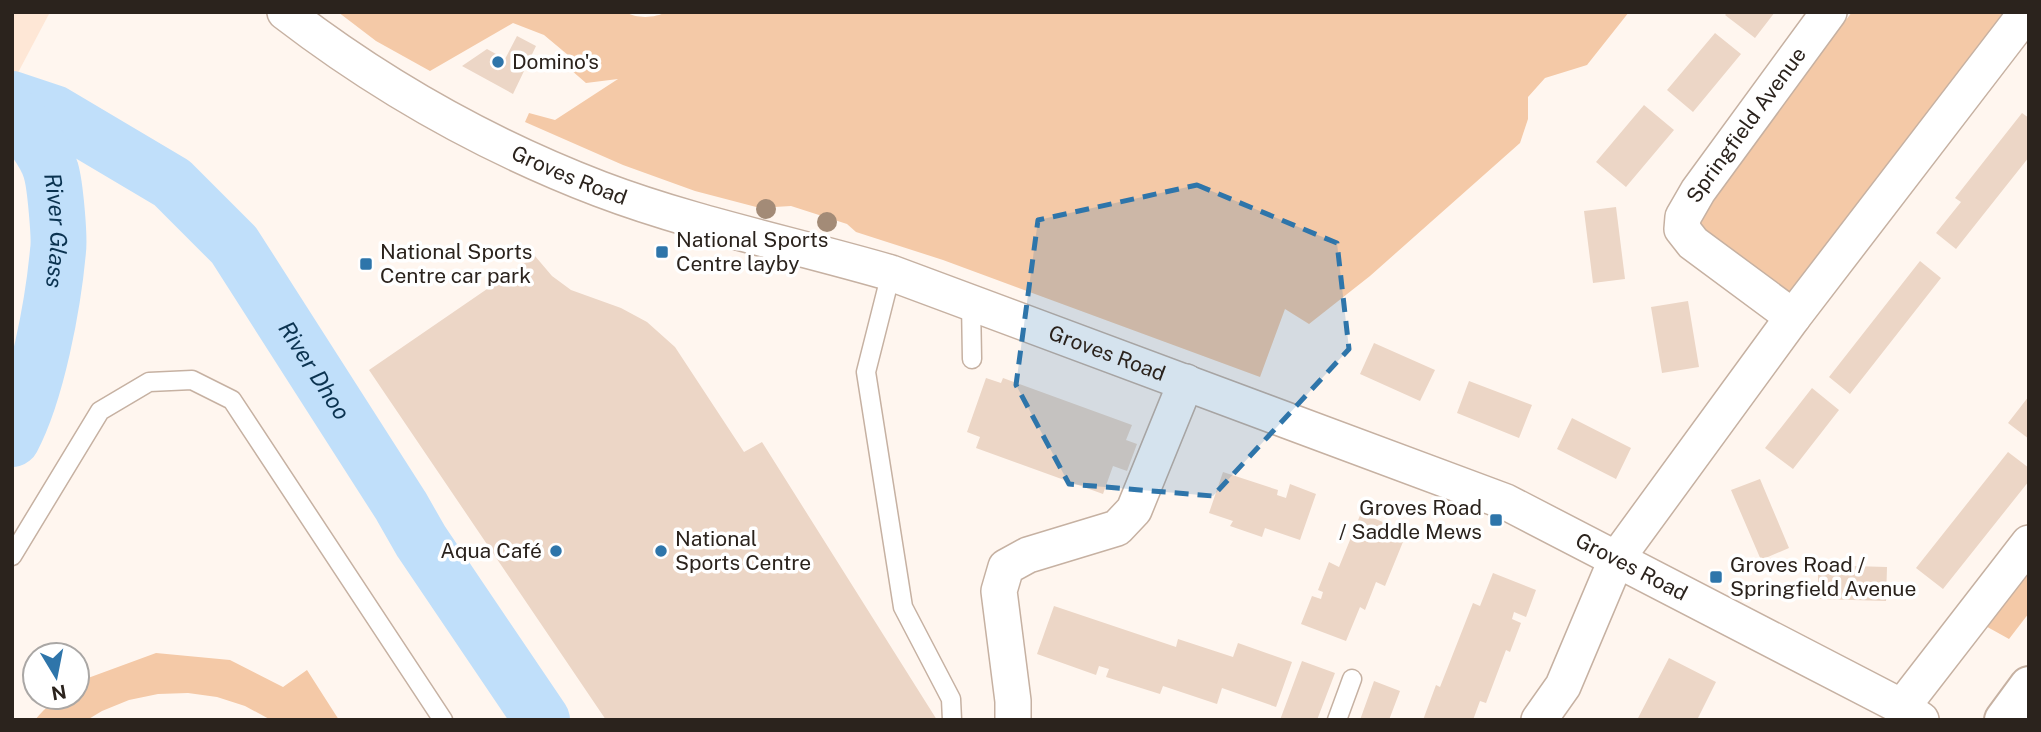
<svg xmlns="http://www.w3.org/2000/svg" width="2041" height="732" font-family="'Public Sans',sans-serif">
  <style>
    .built { fill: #fee7d6 }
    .green { fill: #f4c9a7 }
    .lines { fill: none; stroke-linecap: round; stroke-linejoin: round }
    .river { stroke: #c0dffa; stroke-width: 56 }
    .building { fill: #ecd6c6 }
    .service-casing { stroke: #c6b1a2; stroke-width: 21 }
    .minor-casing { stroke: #c6b1a2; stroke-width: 38 }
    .trunk-casing { stroke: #c6b1a2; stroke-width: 42 }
    .service { stroke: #fff; stroke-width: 18 }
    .minor { stroke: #fff; stroke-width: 35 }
    .trunk { stroke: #fff; stroke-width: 38 }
    .tree { fill: #a38b77 }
    .marked { fill: #2e75aa; fill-opacity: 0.2; stroke: #2e75aa; stroke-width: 5; stroke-dasharray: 14 9; stroke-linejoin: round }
    .poi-dot { fill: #2e75aa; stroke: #fff; stroke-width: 2.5 }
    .labels { text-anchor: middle; stroke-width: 7; stroke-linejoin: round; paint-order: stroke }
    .poi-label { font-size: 21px; fill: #2b231d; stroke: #fff; text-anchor: start }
    .street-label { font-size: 21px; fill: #2b231d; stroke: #fff }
    .water-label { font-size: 23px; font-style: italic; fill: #0b3350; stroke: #fff }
  </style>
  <rect width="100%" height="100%" fill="#fff6ef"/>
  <path class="built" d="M12,12H50L12,84Z"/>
  <path class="green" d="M338,12H626C636,19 656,18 666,12H1629L1587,65L1545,78L1528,97V119L1520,143L1370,276L1309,324L1285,309L1260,377L943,260L856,232L847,224L791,206L760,208L695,191L623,165L525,122L529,113L555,120L618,79L586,83L571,70L568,55L544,35L513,23L430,71L376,41Z
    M1852,12H2007L1793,291H1784L1696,227L1699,213Z
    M2029,563V613L2009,639L1982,624Z
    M156,653L230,660L283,687L307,670L339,720H271L245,706L217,697L188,693L158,694L129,700L102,711L87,720H35C47,705 58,697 77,697V686L88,678Z"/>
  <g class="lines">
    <g class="river">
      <path id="s1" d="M12,99L54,113L172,183L234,245L401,506L421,541L542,720"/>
      <path id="s2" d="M12,114C25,124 47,155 51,171C55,184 60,238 58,251C53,305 37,392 12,439"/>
    </g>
  </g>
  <path class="building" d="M1728,12H1775L1755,38L1725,15Z
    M1715,33L1741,54L1693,112L1667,90Z
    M517,36L536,46L513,94L462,66L487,49L505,59Z
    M1644,105L1674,130L1626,187L1596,162Z
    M2022,113L2029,118V157L1956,249L1936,233L1961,202L1955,198Z
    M1616,207L1625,279L1593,283L1584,211Z
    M535,256L552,276L571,290L621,308L647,322L675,347L744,452L762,442L937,720H606L369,370Z
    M1920,261L1941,278L1850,394L1829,377Z
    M1688,301L1699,367L1662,373L1651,307Z
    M1374,343L1435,370L1420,401L1360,374Z
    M986,378L1001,383L1003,378L1132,425L1126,440L1137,444L1127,471L1113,466L1103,494L976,448L980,437L967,432Z
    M1469,381L1532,405L1519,438L1457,413Z
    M1812,388L1839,410L1793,469L1765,448Z
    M2029,396V439L2008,423Z
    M1572,418L1631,448L1616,479L1557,449Z
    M2008,452L2029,468V481L1943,589L1916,568Z
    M1223,472L1278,490L1277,495L1286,498L1290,484L1316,494L1300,540L1265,528L1262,537L1230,526L1233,521L1209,513Z
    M1760,479L1789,548L1761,560L1731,490Z
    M1361,513L1407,532L1385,586L1376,582L1365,610L1360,607L1346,641L1301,624L1312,596L1321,599L1323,592L1318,590L1329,562L1339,567Z
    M1818,565L1887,567L1886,601L1818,599Z
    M1493,573L1536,590L1526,617L1514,612L1512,619L1521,623L1510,652L1506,650L1486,703L1480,701L1473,720H1423L1436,685L1440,687L1473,603L1480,606Z
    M1054,606L1176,647L1178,639L1233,657L1238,643L1292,662L1276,707L1222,688L1217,704L1163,686L1160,694L1106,677L1109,669L1099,666L1096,675L1037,654Z
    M1669,658L1716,682L1697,720H1637Z
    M1302,661L1335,673L1317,720H1280Z
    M1374,681L1400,691L1389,720H1360Z"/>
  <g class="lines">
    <g class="service-casing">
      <path id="service" d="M891,273L866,372L903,607L951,699L952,720
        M971,302L972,359
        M12,556L100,411L149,382L192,380L232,400L443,720
        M1337,720L1352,679"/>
    </g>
    <g class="minor-casing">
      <g id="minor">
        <path id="s3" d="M285,12C380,85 488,146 600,189C692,224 795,245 891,273L1506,502L1902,707L1921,720"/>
        <path id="s4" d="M1793,317L1693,243L1682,229L1683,217L1698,191L1829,12"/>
        <path d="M1902,707L2029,543"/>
        <path d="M1013,720V701L999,591L1006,567L1028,555L1117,528L1134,510L1186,382"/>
        <path d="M1539,720L1563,686L1617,558L1793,317L2027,12"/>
      </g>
    </g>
    <g class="trunk-casing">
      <path id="trunk" d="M2004,720L2029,686"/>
    </g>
    <use href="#service" class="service"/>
    <use href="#minor" class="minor"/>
    <use href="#trunk" class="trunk"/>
  </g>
  <g class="tree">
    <circle cx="766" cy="209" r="10"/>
    <circle cx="827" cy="222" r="10"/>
  </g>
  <path class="marked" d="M1197,185L1337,243L1349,349L1213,496L1069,484L1016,385L1038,220Z"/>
  <g class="poi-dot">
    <circle cx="498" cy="62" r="7"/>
    <rect x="655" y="245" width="14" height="14" rx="3.5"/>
    <rect x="359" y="257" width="14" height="14" rx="3.5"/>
    <rect x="1489" y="513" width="14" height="14" rx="3.5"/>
    <circle cx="556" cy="551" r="7"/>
    <circle cx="661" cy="551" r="7"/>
    <rect x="1709" y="570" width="14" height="14" rx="3.5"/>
  </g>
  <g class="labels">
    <g class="poi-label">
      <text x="512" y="69">Domino's</text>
      <text x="676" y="247">National Sports<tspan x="676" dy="24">Centre layby</tspan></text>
      <text x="380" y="259">National Sports<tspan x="380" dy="24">Centre car park</tspan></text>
      <text x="1482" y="515" text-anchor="end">Groves Road<tspan x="1482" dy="24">/ Saddle Mews</tspan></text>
      <text x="675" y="546">National<tspan x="675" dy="24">Sports Centre</tspan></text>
      <text x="542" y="558" text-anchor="end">Aqua Café</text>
      <text x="1730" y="572">Groves Road /<tspan x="1730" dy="24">Springfield Avenue</tspan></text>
    </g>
    <g class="street-label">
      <text dy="7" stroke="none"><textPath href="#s4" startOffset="266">Springfield Avenue</textPath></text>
      <text dy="7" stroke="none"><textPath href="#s3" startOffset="329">Groves Road</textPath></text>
      <text dy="7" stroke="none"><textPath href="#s3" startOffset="896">Groves Road</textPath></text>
      <text dy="7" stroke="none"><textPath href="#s3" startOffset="1463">Groves Road</textPath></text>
    </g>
    <g class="water-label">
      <text dy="8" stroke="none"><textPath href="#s2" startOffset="130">River Glass</textPath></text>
      <text dy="8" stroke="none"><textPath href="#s1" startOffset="418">River Dhoo</textPath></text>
    </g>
  </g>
  <rect width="2041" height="732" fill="none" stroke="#2b231d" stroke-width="28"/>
  <g transform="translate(56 676) rotate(170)"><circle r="33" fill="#ffffff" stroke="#aaa7a5" stroke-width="2"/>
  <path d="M0-5L12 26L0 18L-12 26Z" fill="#2e75aa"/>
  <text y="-10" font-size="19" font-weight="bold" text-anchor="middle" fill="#2b231d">N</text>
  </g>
</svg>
